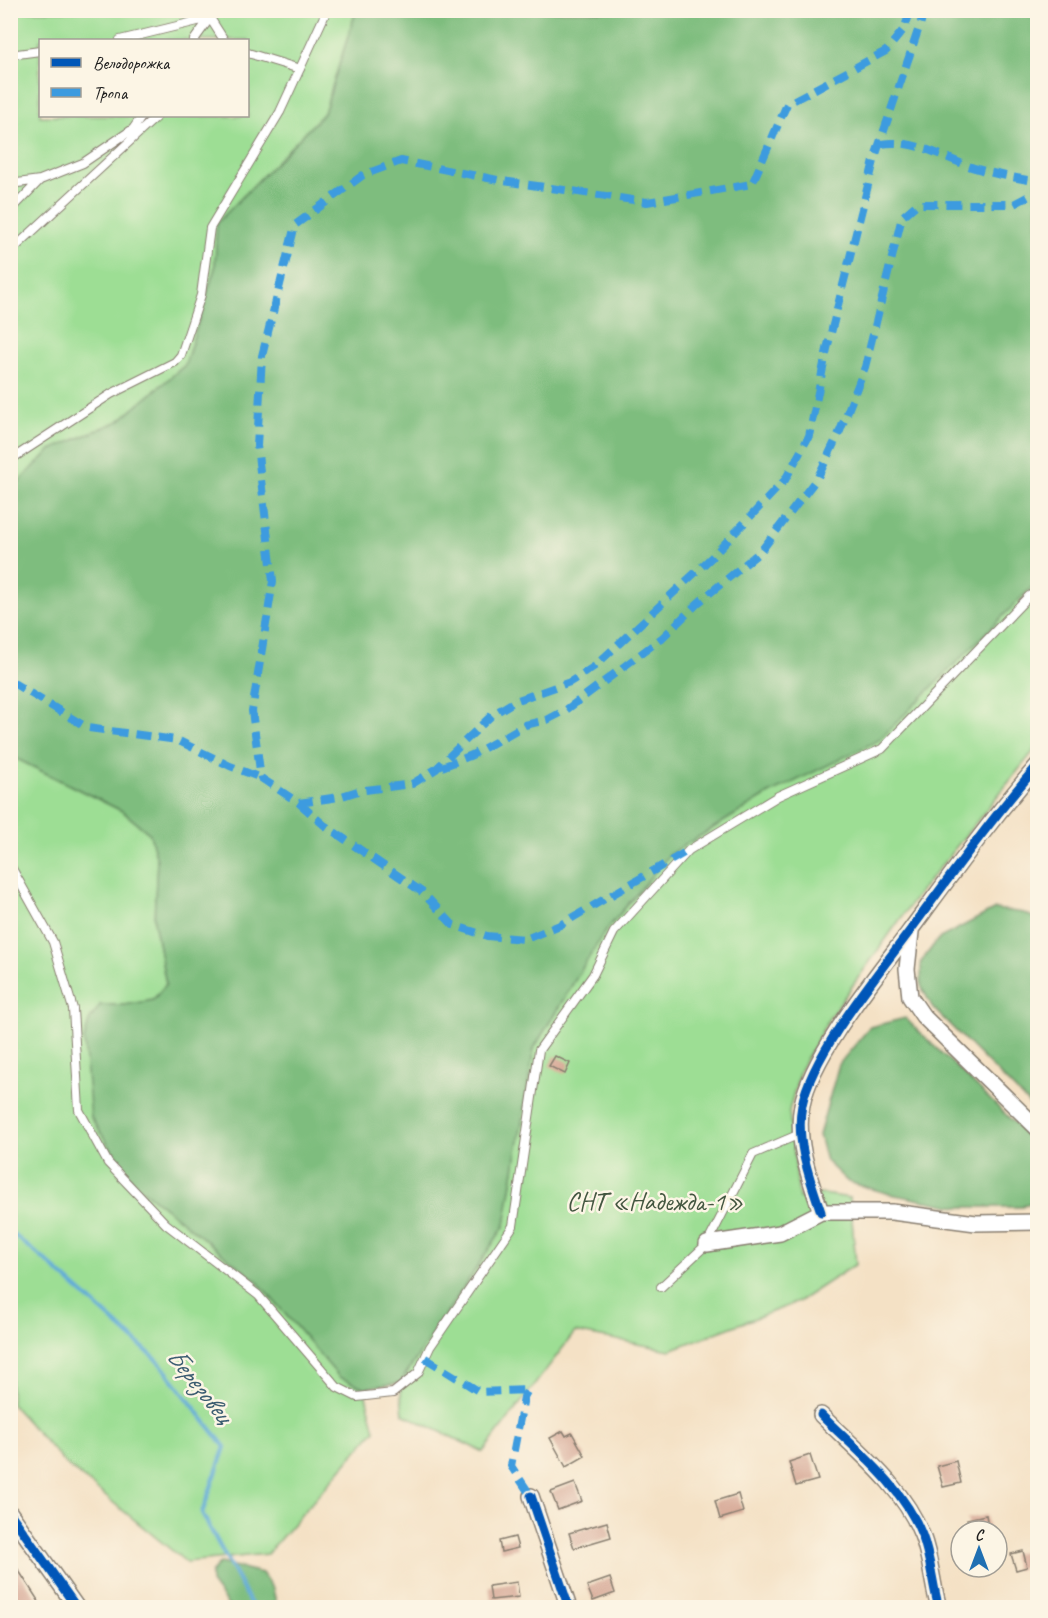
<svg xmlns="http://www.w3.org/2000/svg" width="1048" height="1618" font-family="Caveat,sans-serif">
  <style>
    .green { fill: #9dde94; stroke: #5c7d58; stroke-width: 1.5; fill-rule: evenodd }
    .forest { fill: #7ebd7e; stroke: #4d6c4d; stroke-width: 1.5 }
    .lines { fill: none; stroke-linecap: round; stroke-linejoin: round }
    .stream { stroke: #60abd8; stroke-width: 4 }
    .building { fill: #d29f8c }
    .lane-casing { stroke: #887e70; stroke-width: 10 }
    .street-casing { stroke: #887e70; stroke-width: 18 }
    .lane { stroke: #fff; stroke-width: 8 }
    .street { stroke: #fff; stroke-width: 15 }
    .quiet { stroke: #3c9bdf; stroke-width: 8; stroke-dasharray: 15 8; stroke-linecap: butt }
    .cycleway-casing { stroke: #fcf5e5; stroke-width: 13 }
    .cycleway { stroke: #0057b8; stroke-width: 9 }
    .labels { text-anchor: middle; stroke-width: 5; stroke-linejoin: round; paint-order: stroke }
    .park-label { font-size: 26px; fill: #435640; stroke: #fcf5e5 }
    .water-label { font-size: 27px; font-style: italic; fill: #3b5c71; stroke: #fcf5e5 }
  </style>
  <rect width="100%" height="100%" fill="#fcf5e5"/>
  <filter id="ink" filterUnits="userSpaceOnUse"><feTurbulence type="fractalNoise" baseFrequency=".0167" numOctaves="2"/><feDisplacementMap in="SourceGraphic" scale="12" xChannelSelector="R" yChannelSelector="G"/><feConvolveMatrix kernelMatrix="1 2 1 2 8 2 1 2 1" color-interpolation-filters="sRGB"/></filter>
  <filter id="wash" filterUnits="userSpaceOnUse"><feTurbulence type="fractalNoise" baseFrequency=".008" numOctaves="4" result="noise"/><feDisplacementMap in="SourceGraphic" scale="24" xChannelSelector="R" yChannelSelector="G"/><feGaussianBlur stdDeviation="1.35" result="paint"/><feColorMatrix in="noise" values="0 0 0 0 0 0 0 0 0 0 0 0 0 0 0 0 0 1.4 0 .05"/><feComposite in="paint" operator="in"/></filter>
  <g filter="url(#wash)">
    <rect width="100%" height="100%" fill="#f4e1c5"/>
    <path class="green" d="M11,11H356L324,113L217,223L215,268L185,365L119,421L51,450L11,490ZM40,40H248V116H40Z
      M1037,582V747L919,893L830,1017L800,1070L789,1111L799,1198L822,1194L850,1198L856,1264L798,1302L670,1350L575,1332L483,1452L403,1414L400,1383L505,1225L534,1048L603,934L670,854L769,794Z
      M11,756L122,811L150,834L157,860L154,921L166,984L153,1000L124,1005H100L134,1183L257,1281L339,1377L364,1388L375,1430L267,1554L186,1562L66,1464L11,1404Z"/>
    <path class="forest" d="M356,11H1037V582L879,740L769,794L670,854L603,934L534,1048L505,1225L400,1383L364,1388L339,1377L257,1281L134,1183L91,1118L84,1040L89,1021L100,1005H124L153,1000L166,984L154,921L157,860L150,834L122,811L11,756L10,490L51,450L119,421L185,365L215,268L217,223L324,113Z
      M995,909L1024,913L1037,919V1112L933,1008L921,986V962L938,939Z
      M905,1018L1022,1130L1037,1151V1199L1022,1207H957L890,1194L848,1182L826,1161L819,1135L839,1064L870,1027Z
      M220,1563L262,1573L273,1589L277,1607H229L211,1583V1573Z"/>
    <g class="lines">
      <path class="stream" d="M10,1232L45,1260L159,1362L225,1447L202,1513L253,1608"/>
    </g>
    <g id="blocks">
      <path class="building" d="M555,1056L570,1063L565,1074L549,1066Z
        M563,1431L566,1436L572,1433L585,1456L566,1467L550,1438Z
        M810,1455L818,1480L796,1486L789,1462Z
        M956,1461L961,1483L943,1487L937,1466Z
        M575,1483L582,1501L558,1510L551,1492Z
        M738,1494L743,1512L720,1519L715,1501Z
        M986,1515L989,1531H970L967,1519Z
        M607,1522L611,1537L574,1548L569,1533Z
        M515,1537L518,1548L501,1552L499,1541Z
        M1023,1551L1027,1567L1016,1570L1011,1554Z
        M10,1557L43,1608H10Z
        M610,1578L615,1593L593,1601L587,1586Z
        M517,1582L519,1597L491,1600L489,1586Z"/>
    </g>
  </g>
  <g filter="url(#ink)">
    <use href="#blocks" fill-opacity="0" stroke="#887e70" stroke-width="1.5"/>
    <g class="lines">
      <g class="lane-casing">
        <path id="lane" d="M120,40L210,18L211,10
          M194,40L210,18L224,40
          M248,53L300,69
          M10,55L40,51
          M10,184L40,180
          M10,211L40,180L83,163L133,129L142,116
          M10,252L157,116
          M10,460L111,394L175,362L181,355L201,295L210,228L280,112L327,10
          M10,865L53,942L73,1009L79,1110L108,1163L166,1224L258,1295L337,1387L357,1397L393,1393L418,1373L430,1347L513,1226L539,1050L593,975L614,932L689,850L778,796L882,749L1029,596L1038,591
          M661,1287L707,1244L753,1154L800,1134"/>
      </g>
      <g class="street-casing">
        <path id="street" d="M911,932L907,969L910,997L923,1016L1038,1129
          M821,1212C810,1179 795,1141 802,1105C812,1054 877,975 909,932C951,875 992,818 1038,765
          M707,1244L780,1233L821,1212H892L976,1223L1038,1222
          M821,1415C857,1451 903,1486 922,1535C931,1558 932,1584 939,1608
          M531,1496L569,1608
          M10,1513L77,1608"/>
      </g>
      <use href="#lane" class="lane"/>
      <use href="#street" class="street"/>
      <path class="quiet" d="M911,10L904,29L886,51L787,104L752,184L647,202L503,181L401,161L363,175L295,225L262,356L257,446L273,581L252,711L261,778L299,803L339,797L358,791L412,784L436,769L492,715L515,701L570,682L595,666L712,557L785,480L809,436L827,349L875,157L925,10
        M881,144C916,138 946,160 978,169C998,175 1018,178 1038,182
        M10,681L88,728L177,740L230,766L261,778
        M442,767L472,755L525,725L547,720L566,710L662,638L698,603L761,551L818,477L840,431L865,367L902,217L917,204H1014L1038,191
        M299,803L324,825L422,892L453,925L487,936L526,939L560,925L689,850
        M425,1358L480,1392L528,1390L524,1397L511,1466L531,1496"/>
      <g class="cycleway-casing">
        <path id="cycleway" d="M821,1212C810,1179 795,1141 802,1105C812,1054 877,975 909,932C951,875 992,818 1038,765
          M821,1415C857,1451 903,1486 922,1535C931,1558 932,1584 939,1608
          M531,1496L569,1608
          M10,1513L77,1608"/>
      </g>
      <use href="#cycleway" class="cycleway"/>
    </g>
  </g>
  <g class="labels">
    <g class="park-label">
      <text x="655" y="1210">СНТ «Надежда-1»</text>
    </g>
    <g class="water-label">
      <text transform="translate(200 1385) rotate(51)" y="9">Березовец</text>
    </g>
  </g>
  <rect width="1048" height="1618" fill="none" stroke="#fcf5e5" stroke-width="36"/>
  <rect x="39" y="39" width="210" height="78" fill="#fcf5e5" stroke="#a29e95" stroke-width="1.5"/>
  <rect x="51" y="58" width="30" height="9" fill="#0057b8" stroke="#a29e95" stroke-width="1.5"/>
  <text x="93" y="69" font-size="18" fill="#1c1c1c">Велодорожка</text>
  <rect x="51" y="88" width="30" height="9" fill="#3c9bdf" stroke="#a29e95" stroke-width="1.5"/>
  <text x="93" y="99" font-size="18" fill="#1c1c1c">Тропа</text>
  <g transform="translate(979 1549)"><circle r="28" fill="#fcf5e5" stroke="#a29e95" stroke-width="1.5"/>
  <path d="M0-4.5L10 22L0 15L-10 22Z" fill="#1f6fb2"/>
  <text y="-9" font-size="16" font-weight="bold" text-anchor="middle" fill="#1c1c1c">С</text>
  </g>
</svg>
